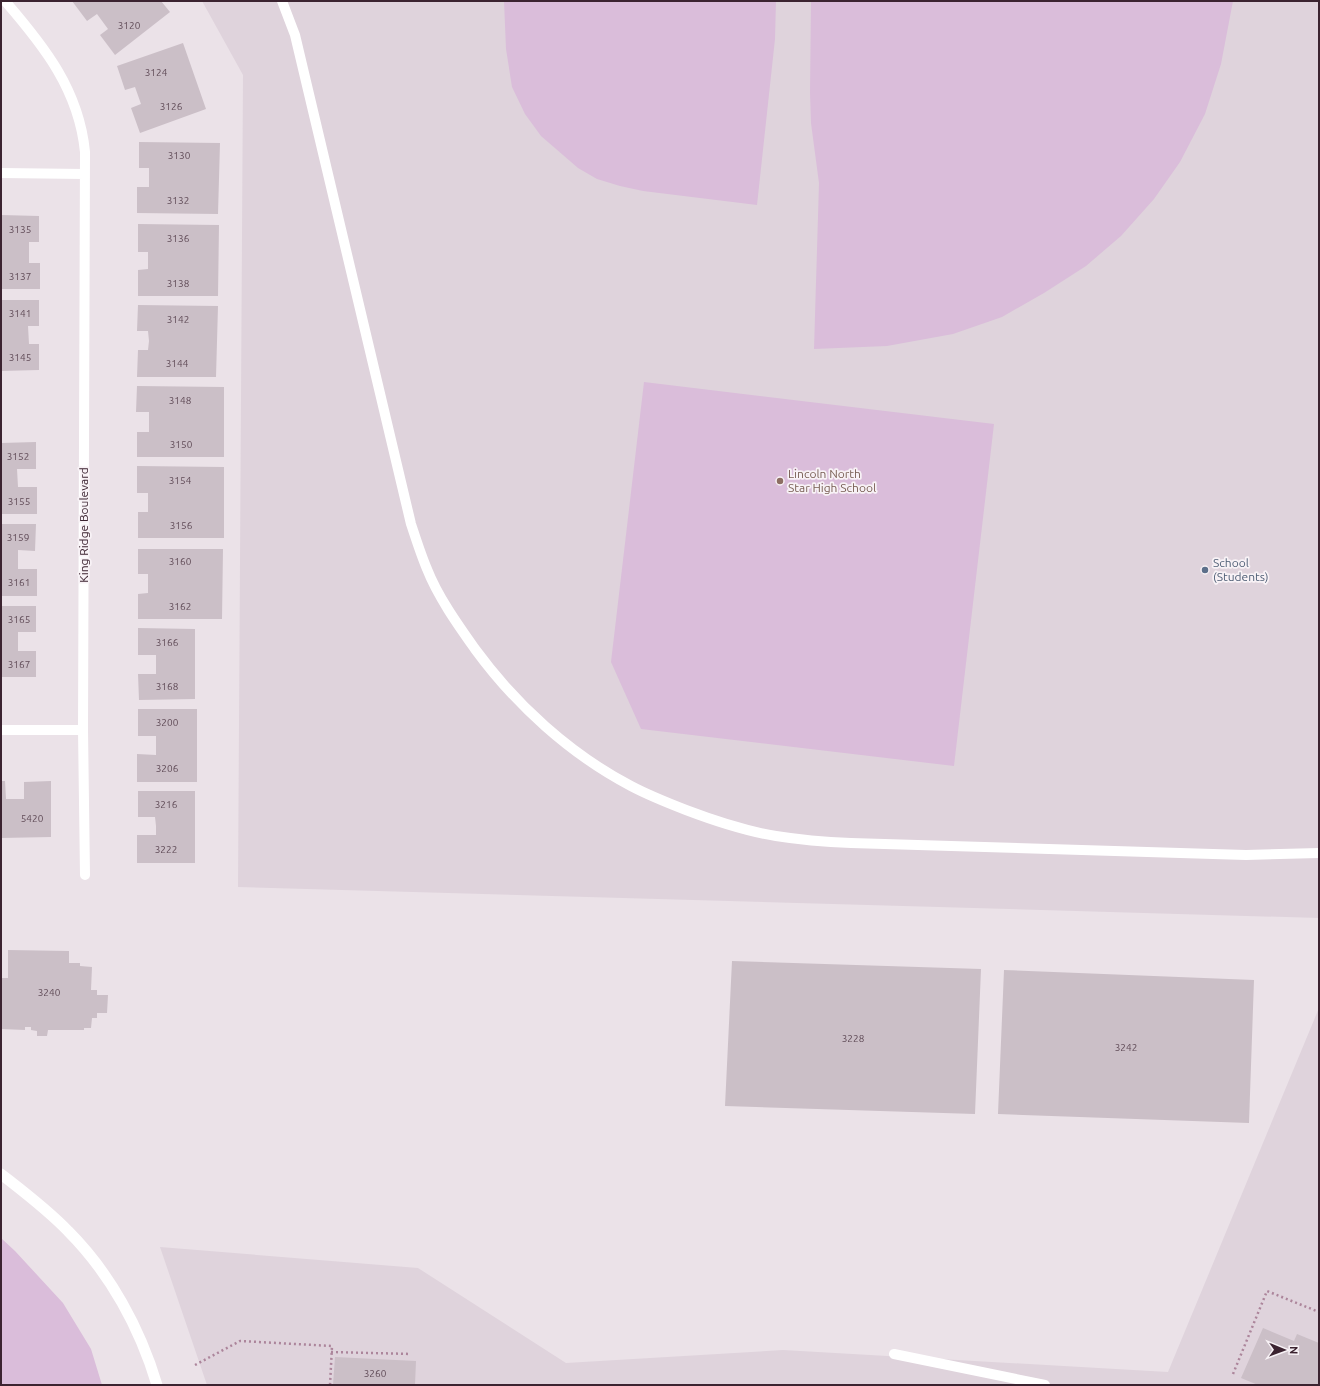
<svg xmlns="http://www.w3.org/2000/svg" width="1320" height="1386" font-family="Ubuntu,sans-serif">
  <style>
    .built { fill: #dfd3dc }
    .green { fill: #dabdda }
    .building { fill: #cbbfc7 }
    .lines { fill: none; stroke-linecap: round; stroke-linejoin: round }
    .path { stroke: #ac859b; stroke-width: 2.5; stroke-dasharray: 2 3; stroke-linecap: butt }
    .service { stroke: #fff; stroke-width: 10 }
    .tertiary { stroke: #fff; stroke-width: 11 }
    .education-dot { fill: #8d6e63; stroke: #f8f2f6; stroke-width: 1.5 }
    .service-dot { fill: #5c6f8a; stroke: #f8f2f6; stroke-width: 1.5 }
    .labels { text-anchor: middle; stroke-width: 3.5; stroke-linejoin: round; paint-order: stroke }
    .number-label { font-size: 10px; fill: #5f4a56 }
    .education-label { font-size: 12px; fill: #785e54; stroke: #f8f2f6; text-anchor: start }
    .street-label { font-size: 12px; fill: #3b2330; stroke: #f8f2f6 }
    .service-label { font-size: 12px; fill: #4e5e75; stroke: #f8f2f6; text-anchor: start }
  </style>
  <rect width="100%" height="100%" fill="#ebe2e8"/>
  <path class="built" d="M202,1H1319V918L238,887L243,75Z
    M1319,1008V1385H207L160,1247L418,1268L566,1363L783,1350L1168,1372Z"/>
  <path class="green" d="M504,1H776L775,39L757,205L643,191L620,186L597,179L578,168L541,136L525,114L512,87L506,49Z
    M811,1H1233L1221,64L1205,114L1180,162L1154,199L1121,236L1086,266L1044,293L1002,317L953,334L887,346L814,349L819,183L811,123L810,93Z
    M644,382L994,424L954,766L641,729L611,662Z
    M1,1238L15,1251L63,1303L91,1349L102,1385H1Z"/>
  <path class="building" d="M72,1H161L170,12L115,55L100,35L108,29L97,14L87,21Z
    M183,43L206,109L140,133L131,108L141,104L135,87L125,90L117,66Z
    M139,142L220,143L218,214L137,213V187H149V168H139Z
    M1,215L39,216V242H29V263H40V289H1Z
    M138,224L219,225L218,296H138V270L148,269V252H138Z
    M1,300H39V326H28L29,344H39V370L1,371Z
    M138,305L218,306L216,377H137L138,350H148L149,341L148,331H137Z
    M137,386L224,387V457H137V432H149V412H136Z
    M36,442V469H17L18,487H37V514H1V443Z
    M137,466L224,467V538H138V512H148V493H137Z
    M1,524H36L35,551L18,550V569H37V596H1Z
    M138,549H223L222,619H138V594L148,593V574H138Z
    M1,606H36V632H18V651H36V677H1Z
    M138,628L195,629V699L139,700L138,674H156V655H138Z
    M138,709H197V782H137V754L156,755V736H138Z
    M1,781H5L6,799H24V782L51,781V837L1,838Z
    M138,791H195V863H137V835H156V826L155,817H138Z
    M8,950L69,951V963H80V966L92,967L91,990H97V995H108L107,1013H97V1018H92L91,1028H84V1030H48L47,1036H37V1031L31,1030V1027H25V1030L1,1029V978H8Z
    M732,961L981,969L975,1114L725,1106Z
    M1004,970L1254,980L1249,1123L998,1114Z
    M1263,1328L1294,1341L1297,1334L1319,1343V1385H1258L1241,1378Z
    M335,1357L416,1361L415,1385H333Z"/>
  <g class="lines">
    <path class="path" d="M331,1352L411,1354
      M195,1365L240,1341L332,1346L330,1385
      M1233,1374L1267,1291L1319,1312"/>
    <path class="service" d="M5,1C44,46 79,90 85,152L83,730L85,875
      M282,1L295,35L411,524C416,539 421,555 427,569C438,597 458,625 475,649C516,705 570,754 631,786C648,795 668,803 686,810C715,821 745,831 776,836C801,840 826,842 851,843L1246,855L1319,853
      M1,173L85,174
      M1,730H83
      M894,1354L1045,1385"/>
    <path class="tertiary" d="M1,1174C24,1192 48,1210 68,1231C110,1273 140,1328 157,1385"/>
  </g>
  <circle class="education-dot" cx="780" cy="481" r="4"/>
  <circle class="service-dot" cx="1205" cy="570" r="4"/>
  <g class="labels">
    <g class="number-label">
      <text x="129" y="29">3120</text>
      <text x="156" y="76">3124</text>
      <text x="171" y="110">3126</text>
      <text x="179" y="159">3130</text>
      <text x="178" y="204">3132</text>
      <text x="20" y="233">3135</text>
      <text x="178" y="242">3136</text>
      <text x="20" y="280">3137</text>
      <text x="178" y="287">3138</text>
      <text x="20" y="317">3141</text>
      <text x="178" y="323">3142</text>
      <text x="20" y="361">3145</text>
      <text x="177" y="367">3144</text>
      <text x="180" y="404">3148</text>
      <text x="181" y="448">3150</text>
      <text x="18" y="460">3152</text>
      <text x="180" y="484">3154</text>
      <text x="19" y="505">3155</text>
      <text x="181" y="529">3156</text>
      <text x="18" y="541">3159</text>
      <text x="180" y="565">3160</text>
      <text x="19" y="586">3161</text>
      <text x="180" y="610">3162</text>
      <text x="19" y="623">3165</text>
      <text x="167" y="646">3166</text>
      <text x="19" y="668">3167</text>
      <text x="167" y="690">3168</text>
      <text x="167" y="726">3200</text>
      <text x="167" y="772">3206</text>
      <text x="166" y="808">3216</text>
      <text x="32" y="822">5420</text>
      <text x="166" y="853">3222</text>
      <text x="49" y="996">3240</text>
      <text x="853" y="1042">3228</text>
      <text x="1126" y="1051">3242</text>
      <text x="375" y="1377">3260</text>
    </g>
    <g class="education-label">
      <text x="788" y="478">Lincoln North<tspan x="788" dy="14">Star High School</tspan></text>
    </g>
    <g class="street-label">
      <text transform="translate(84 525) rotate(-90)" y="4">King Ridge Boulevard</text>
    </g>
    <g class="service-label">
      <text x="1213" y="567">School<tspan x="1213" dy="14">(Students)</tspan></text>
    </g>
  </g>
  <rect width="1320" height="1386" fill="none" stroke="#3b2330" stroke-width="4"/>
  <g transform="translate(1284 1350) rotate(91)" stroke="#f8f2f6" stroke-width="3" paint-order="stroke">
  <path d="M0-3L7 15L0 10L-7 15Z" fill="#3b2330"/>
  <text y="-6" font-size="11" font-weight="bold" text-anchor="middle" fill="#3b2330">N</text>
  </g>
</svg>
